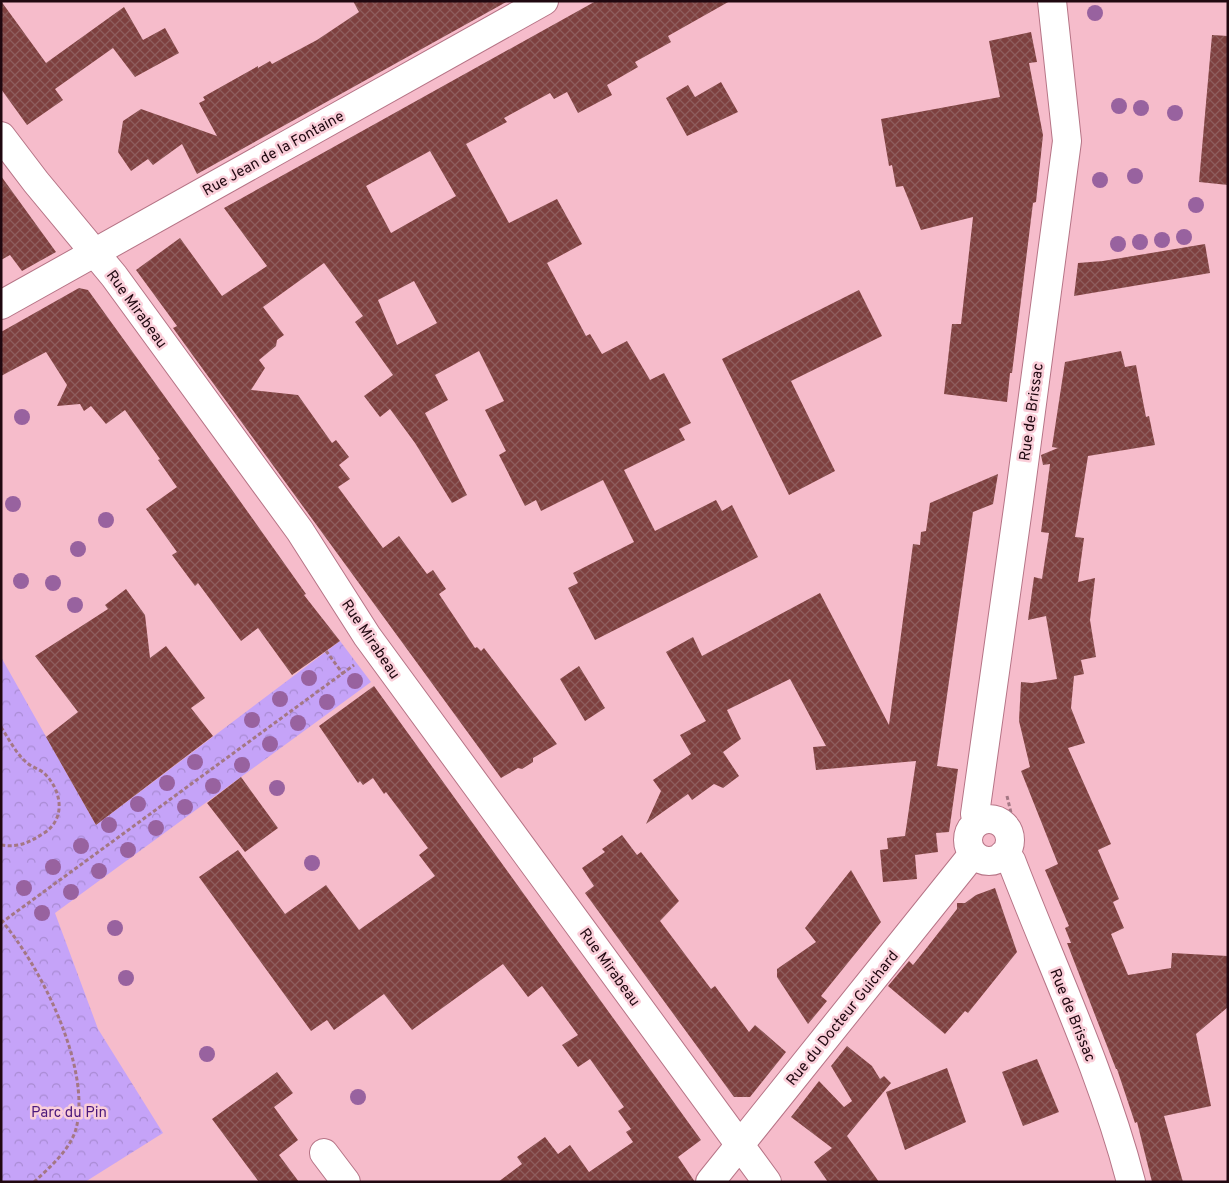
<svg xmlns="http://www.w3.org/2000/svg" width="1229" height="1183" font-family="Overpass,sans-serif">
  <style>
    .park { fill: url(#park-crowns) }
    .building { fill: url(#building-cross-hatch); fill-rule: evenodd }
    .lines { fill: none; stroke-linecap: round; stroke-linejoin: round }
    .minor-casing { stroke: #b67486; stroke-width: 30 }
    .path { stroke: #a47784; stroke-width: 3; stroke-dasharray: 4 2.5; stroke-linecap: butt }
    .minor { stroke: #fff; stroke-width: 28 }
    .tree { fill: #98629f }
    .labels { text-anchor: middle; stroke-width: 5; stroke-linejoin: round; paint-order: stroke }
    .street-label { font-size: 15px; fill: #200810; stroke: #faced9 }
    .park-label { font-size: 15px; fill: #4b187b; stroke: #faced9 }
  </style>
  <defs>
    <pattern id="park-crowns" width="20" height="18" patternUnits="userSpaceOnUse" patternTransform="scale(1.25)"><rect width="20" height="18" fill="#c5a3f8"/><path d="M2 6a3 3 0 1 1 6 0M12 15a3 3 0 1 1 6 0" fill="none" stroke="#a98bd4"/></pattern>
    <pattern id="building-cross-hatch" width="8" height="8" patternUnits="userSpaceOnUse" patternTransform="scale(1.25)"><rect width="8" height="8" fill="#7e403f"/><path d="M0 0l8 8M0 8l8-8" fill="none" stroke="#8e5d5d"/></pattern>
  </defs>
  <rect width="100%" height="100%" fill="#f6bccb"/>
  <path class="park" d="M340,641L371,682L55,913L98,1029L163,1133L85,1182H1V657L96,825Z"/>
  <path class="building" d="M1,1L46,63L124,7L143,40L165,28L179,53L135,77L113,48L55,89L63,100L27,125L1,89Z
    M353,1H508L197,174L182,144L153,165L148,159L131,171L118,152L123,121L141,109L217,136L199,103L205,100L203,97L258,66V68L270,61L272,64L317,40L359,12Z
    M596,1H730L668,36L671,42L635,62L638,67L607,85L612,95L578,113L567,92L554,99L550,93L504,118L507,122L466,144L509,223L557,199L582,244L547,263L586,336L590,334L602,354L627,341L650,380L664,373L691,423L679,429L685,440L624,470L655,531L716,500L722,511L732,505L758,557L595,640L568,588L578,583L573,573L634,542L603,480L541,511L536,500L525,506L499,455L506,451L485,410L504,401L479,351L435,375L448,400L425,413L467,495L452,503L415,443L390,409L380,417L364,396L393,375L355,322L363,316L324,263L263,307L284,335L277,340L276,346L259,360L265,368L251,390L298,395L332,443L336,440L349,457L339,465L350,479L338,487L383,548L399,536L427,574L433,570L446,589L439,594L475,648L477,647L481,651L484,648L557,744L533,758V762L522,769L518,768L501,778L194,357L173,328L177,326L136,270L180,238L222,296L267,266L224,208ZM430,151L456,196L391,233L366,186ZM414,281L437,323L397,345L378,300Z
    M1031,32L1037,62L1029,63L1043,135L1036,202L1033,203L1012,373H1010L1007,402L944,394L952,324H961L973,217L921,230L903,186L896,187L892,165L889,166L881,119L1000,97L989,41Z
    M1212,35L1228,36V185L1199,182Z
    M721,82L738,112L687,136L666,98L688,85L695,97Z
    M1,176L56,252L22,271L10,255L1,260Z
    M1205,244L1210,273L1074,296L1078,263L1103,261Z
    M79,288L88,290L235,494L306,594L304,595L340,641L292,675L258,628L241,641L198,583L195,586L172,555L177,552L146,509L177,487L158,460L160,459L125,410L106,424L91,406L84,411L80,404L57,406L67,385L46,352L1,376V332Z
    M859,290L882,336L791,381L835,471L789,495L722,359Z
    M1121,351L1125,367L1136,365L1146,417L1149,416L1155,445L1088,456L1075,537L1084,538L1078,582L1095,578L1090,620L1096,657L1081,660L1084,674L1074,676L1071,708L1085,743L1068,748L1111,844L1098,850L1119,899L1113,902L1124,928L1111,934L1128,975L1171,968L1172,953L1228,956V1007L1196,1034L1211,1106L1164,1116L1183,1182H1152L1137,1122L1135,1123L1117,1069H1116L1067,943H1071L1065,928L1069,926L1045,870L1058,864L1021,771L1030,767L1019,721L1021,682L1032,683L1057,679L1046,616L1028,620L1034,577L1042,579L1049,533L1041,532L1050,464L1043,465L1041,455L1058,448L1052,447L1065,362Z
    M998,474L993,504L973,512L937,766L958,769L949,832L936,833L938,852L915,855L917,879L883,882L880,850L888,849L887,838L905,836L916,761L816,770L813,747L826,746L790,679L727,710L741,739L723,752L739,776L723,788L714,784L692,800L688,794L646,824L661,791L653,780L691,754L680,735L706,721L666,652L693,637L702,656L820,593L889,725L913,544L920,545L921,532L926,531L930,503Z
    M126,589L145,615L150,658L166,646L205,698L191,708L213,736L96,825L46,737L78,712L35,656L108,609L105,605Z
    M579,666L605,708L585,721L560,679Z
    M374,686L701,1140L678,1157L695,1182H498L522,1164L517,1157L545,1137L558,1154L570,1145L589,1172L633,1142L626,1132L631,1129L618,1111L624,1107L590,1059L578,1067L562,1045L578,1035L542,986L528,997L503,964L412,1030L384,994L334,1030L327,1020L311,1031L199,877L238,850L285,914L326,885L359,930L435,876L419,855L428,848L386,792L384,794L373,778L363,785L360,781L358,783L319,726Z
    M241,777L278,828L245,852L207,803Z
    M622,835L637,855L641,852L679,901L660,921L711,989L715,986L749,1032L755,1025L786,1052L750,1097H734L585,893L594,886L582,868L605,852L602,849Z
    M851,870L881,922L821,996L827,1001L808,1024L777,977V969L816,942L805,928Z
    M995,888L1017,952L968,1013L965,1011L945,1034L888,986L909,961L913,965L925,950L957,909V903H965L976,895Z
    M847,1046L872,1066L880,1079L884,1076L891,1083L847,1136L879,1182H828L814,1162L832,1148L791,1117L819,1081L844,1107L852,1101L831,1066Z
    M1037,1059L1059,1112L1023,1126L1002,1072Z
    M947,1068L966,1122L905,1150L886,1092Z
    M277,1072L293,1093L274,1107L298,1140L279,1155L299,1182H259L212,1119Z"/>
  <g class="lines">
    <g class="minor-casing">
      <path id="minor" d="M1,136L36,182L114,276L300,531L367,636L767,1182
        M1,305L544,1
        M968 840a21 21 0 1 1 42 0a21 21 0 1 1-42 0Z
        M977,822L975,814L1019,501L1067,141L1052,1
        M1003,855L1011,860C1052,967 1102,1071 1131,1182
        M324,1153L346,1182
        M710,1182L973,854"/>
    </g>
    <path class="path" d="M326,651L343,674
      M1,727C9,739 15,752 26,762C31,767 40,769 45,774C62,791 66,819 44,833C30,842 19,848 1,845
      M1007,796L1012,817L1007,829
      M1,920C40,965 92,1068 76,1129C70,1150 49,1168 34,1182
      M1,923L354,665"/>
    <use href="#minor" class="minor"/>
  </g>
  <g class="tree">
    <circle cx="1095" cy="13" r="8"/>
    <circle cx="1119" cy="106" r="8"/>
    <circle cx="1141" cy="108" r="8"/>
    <circle cx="1175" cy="113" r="8"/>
    <circle cx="1135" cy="176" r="8"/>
    <circle cx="1100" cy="180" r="8"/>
    <circle cx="1196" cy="205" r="8"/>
    <circle cx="1184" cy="237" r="8"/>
    <circle cx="1162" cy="240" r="8"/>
    <circle cx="1140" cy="242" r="8"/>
    <circle cx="1118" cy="244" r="8"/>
    <circle cx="22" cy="417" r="8"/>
    <circle cx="13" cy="504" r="8"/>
    <circle cx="106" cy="520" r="8"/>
    <circle cx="78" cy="549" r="8"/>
    <circle cx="21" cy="581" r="8"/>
    <circle cx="53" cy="583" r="8"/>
    <circle cx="75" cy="605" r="8"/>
    <circle cx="309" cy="678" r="8"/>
    <circle cx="355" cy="681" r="8"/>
    <circle cx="280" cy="699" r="8"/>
    <circle cx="327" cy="702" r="8"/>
    <circle cx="252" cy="720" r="8"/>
    <circle cx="298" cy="723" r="8"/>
    <circle cx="270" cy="744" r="8"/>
    <circle cx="195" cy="762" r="8"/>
    <circle cx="242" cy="765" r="8"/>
    <circle cx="167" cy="783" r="8"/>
    <circle cx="213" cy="786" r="8"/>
    <circle cx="277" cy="788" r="8"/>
    <circle cx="138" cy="804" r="8"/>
    <circle cx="185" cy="807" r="8"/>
    <circle cx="109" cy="825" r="8"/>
    <circle cx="156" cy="828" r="8"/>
    <circle cx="81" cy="846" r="8"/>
    <circle cx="128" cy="850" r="8"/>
    <circle cx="312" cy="863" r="8"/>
    <circle cx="53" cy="867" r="8"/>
    <circle cx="99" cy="871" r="8"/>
    <circle cx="24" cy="888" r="8"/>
    <circle cx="71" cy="892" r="8"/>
    <circle cx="42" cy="913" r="8"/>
    <circle cx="115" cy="928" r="8"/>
    <circle cx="126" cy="978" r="8"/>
    <circle cx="207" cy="1054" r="8"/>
    <circle cx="358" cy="1097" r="8"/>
  </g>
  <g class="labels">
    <g class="street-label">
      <text transform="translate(273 153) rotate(-29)" y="5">Rue Jean de la Fontaine</text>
      <text transform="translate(137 309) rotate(54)" y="5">Rue Mirabeau</text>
      <text transform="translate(1031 412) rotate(-82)" y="5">Rue de Brissac</text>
      <text transform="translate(371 639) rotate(56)" y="5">Rue Mirabeau</text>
      <text transform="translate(610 967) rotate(54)" y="5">Rue Mirabeau</text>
      <text transform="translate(1073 1015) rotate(68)" y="5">Rue de Brissac</text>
      <text transform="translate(842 1018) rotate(-51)" y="5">Rue du Docteur Guichard</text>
    </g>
    <g class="park-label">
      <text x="69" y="1117">Parc du Pin</text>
    </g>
  </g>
  <rect width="1229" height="1183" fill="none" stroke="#200810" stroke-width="5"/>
</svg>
